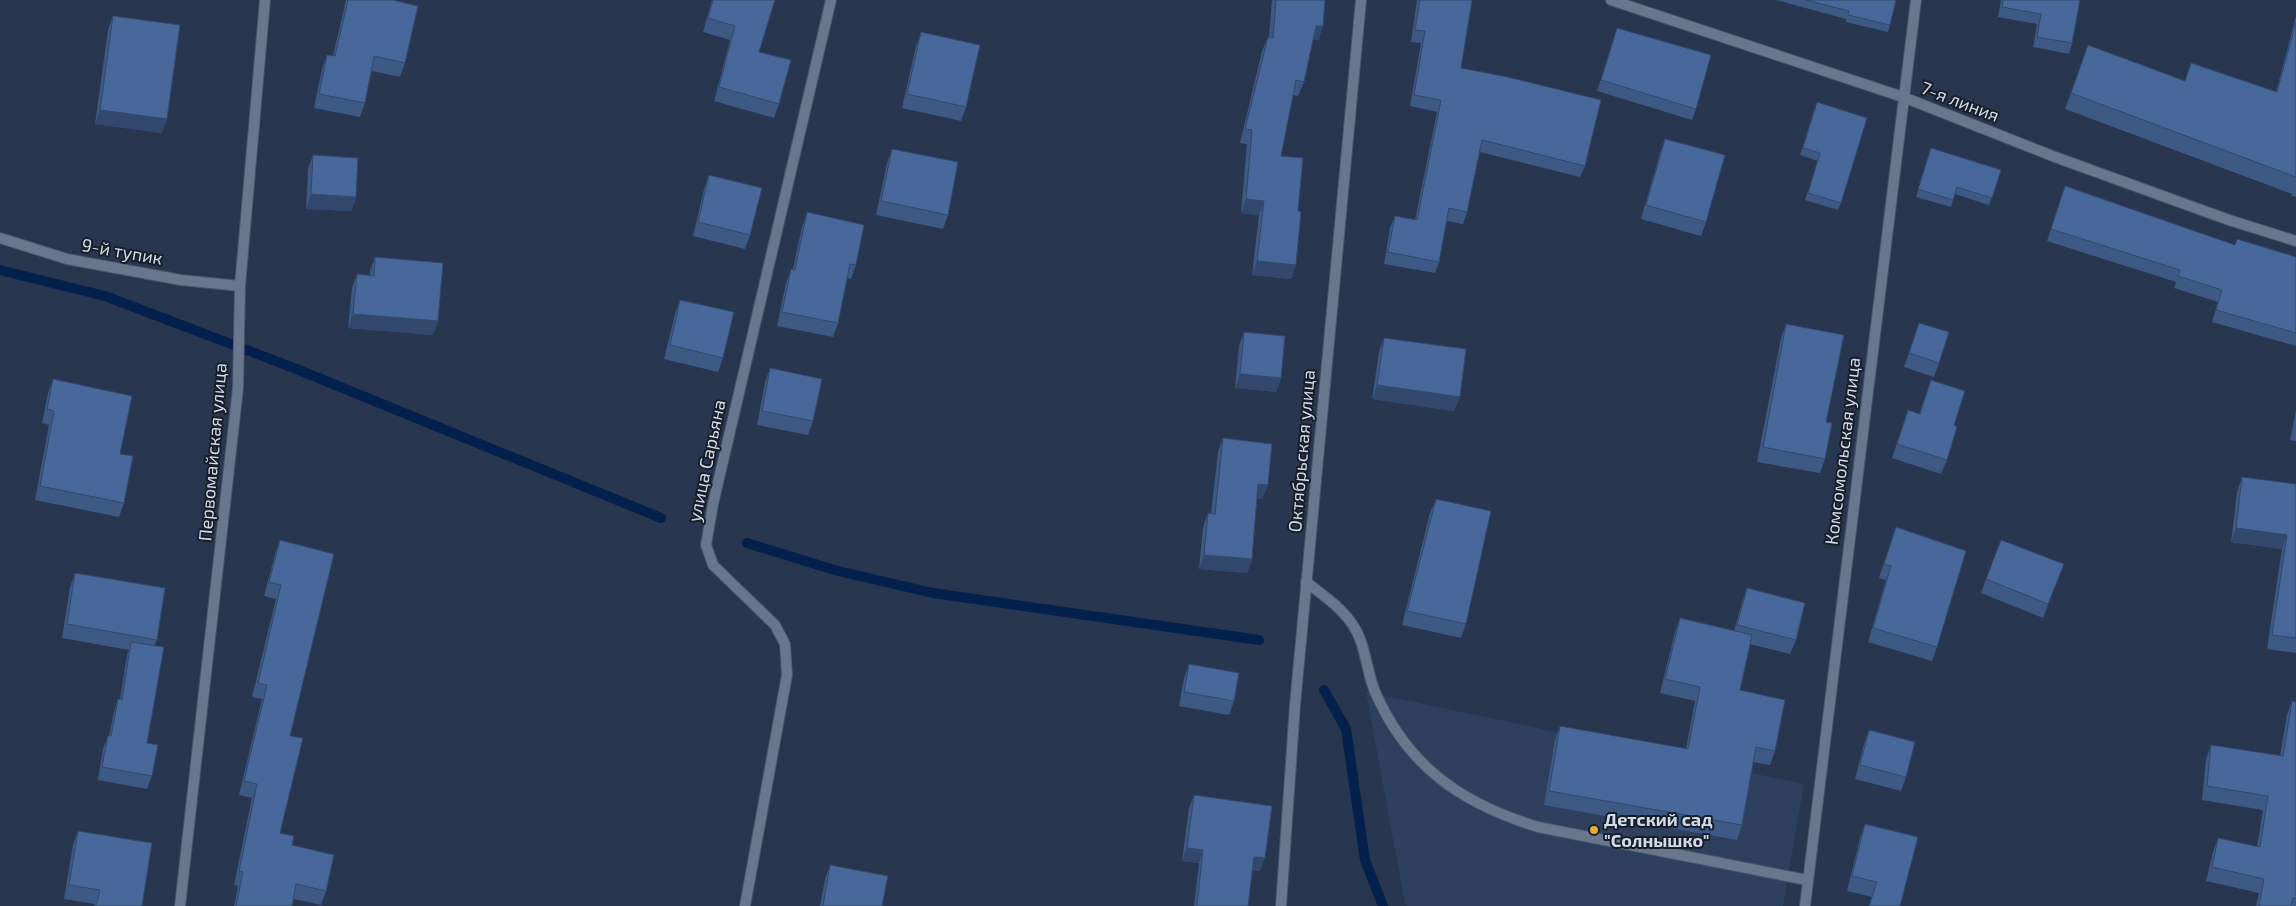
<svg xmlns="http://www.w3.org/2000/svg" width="2296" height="906" font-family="'Exo 2',sans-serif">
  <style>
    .built { fill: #2e405e }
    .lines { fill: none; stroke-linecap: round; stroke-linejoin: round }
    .stream { stroke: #04204c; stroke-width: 10 }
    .lane-casing { stroke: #46556b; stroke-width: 12 }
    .street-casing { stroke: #46556b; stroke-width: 12 }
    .lane { stroke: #69778e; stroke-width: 10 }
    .street { stroke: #69778e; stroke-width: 10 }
    .wall { fill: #3e5984 }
    .shaded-wall { fill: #32486c }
    .building { fill: #48679a; stroke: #32486c }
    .poi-dot { fill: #e8ab37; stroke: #181e29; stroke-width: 2 }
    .labels { text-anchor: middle; stroke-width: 4; stroke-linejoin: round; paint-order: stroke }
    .street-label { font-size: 18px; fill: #d1dbea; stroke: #181e29 }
    .poi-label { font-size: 18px; font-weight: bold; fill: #d1dbea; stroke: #181e29; text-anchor: start }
  </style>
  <rect width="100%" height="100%" fill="#28374f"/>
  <path class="built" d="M1366,692L1804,784L1783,906H1408L1405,904Z"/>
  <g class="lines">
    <path class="stream" d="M0,270L105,296L294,368L661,518
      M747,543L838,571L933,593L1259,640
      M1324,690L1346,729L1365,860L1383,906"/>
    <g class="lane-casing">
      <path id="lane" d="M1306,582C1327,598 1351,614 1360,639C1367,657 1368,677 1376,694C1409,768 1463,804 1538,827L1807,880"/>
    </g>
    <g class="street-casing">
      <path id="street" d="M1611,0L1903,97L2055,157L2229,220L2296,241
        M0,238L67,259L181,280L240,286
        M180,906L238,388L240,286L265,0
        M745,906L787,675L785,644L775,625L713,565L706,545L713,504L831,0
        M1281,906L1295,705L1361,0
        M1805,906L1916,0"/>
    </g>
    <use href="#lane" class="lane"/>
    <use href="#street" class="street"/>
  </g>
  <path class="wall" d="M346,0H393L405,63L400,77L372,71L365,103L360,117L314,108L322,69L327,55L333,56Z
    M712,0H775L759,52L779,104L774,118L714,101L730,40L703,32Z
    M1272,0H1325L1323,26L1318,40H1313L1304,82L1298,96L1293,95L1281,156L1298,211L1296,265L1291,279L1252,275L1259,215L1241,213L1247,144L1240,143L1262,51L1268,37H1269Z
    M1417,0H1472L1461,68L1585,166L1580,177L1480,152L1467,212L1463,224L1446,221L1439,262L1435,273L1384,264L1390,228L1395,216L1415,220L1437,112L1410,106L1421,43L1411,42Z
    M1776,0H1896L1890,25L1888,32L1846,22V19Z
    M2001,0H2080L2072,43L2069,54L2033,47L2037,24L1998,17Z
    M113,16L167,119L162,133L95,124L108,30Z
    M2296,16V197L2291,196L2292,194L2065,109L2088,45L2185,81L2276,92Z
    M1617,28L1696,109L1692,120L1597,91Z
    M921,32L966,107L961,121L902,108L916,46Z
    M1814,110L1841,203L1838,210L1805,200L1818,161L1800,155Z
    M1665,139L1706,222L1701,236L1641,219L1660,153Z
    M1931,148L2001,170L1989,205L1955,194L1951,207L1916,197Z
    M892,149L948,215L943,229L876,215L887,163Z
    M313,155L356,197L351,211L306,209L308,169Z
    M709,175L750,235L745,249L693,236L704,189Z
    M2065,186L2235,245L2296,257V346L2212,322L2218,302L2174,288L2176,282L2047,241Z
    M807,212L856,265L851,279L847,278L838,323L833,337L777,326L786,283L791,269H793L802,227Z
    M375,257L438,321L433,335L348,328L352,288L357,274L370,275V271Z
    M680,300L723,358L718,372L664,359L675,314Z
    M1919,323L1939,363L1934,377L1904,367Z
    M1786,324L1825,459L1820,473L1757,462L1781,338Z
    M1244,332L1281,378L1276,392L1235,388L1239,346Z
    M1384,338L1460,397L1454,411L1372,399L1379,352Z
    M770,368L813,421L808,435L757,425L765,382Z
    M53,379L120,454L124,503L119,517L35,500L49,425L42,423L48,393Z
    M1931,380L1954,425L1947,460L1941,474L1892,458L1908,410L1919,414Z
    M2296,410V441L2290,440Z
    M1223,438L1268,485L1262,499L1257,498L1252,559L1247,573L1199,569L1203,527L1208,513H1211L1218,452Z
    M2242,477L2296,484V653L2267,649L2282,549L2231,542L2237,492Z
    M1436,499L1466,624L1461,638L1402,625L1430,513Z
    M1896,527L1937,647L1932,661L1868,642L1886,580L1879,578Z
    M280,540L290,736L280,833L292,845L326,891L321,905L294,899L292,906H234L238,886L234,885L252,798L239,795L262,699L252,697L276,599L264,596L275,554Z
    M75,573L157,640L154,646L147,743L152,776L147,789L98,780L103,749L108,736H109L114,712L118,699H120L127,655L129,650L62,638L70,587Z
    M1986,579H2058L2043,618L1981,593Z
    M1747,588L1796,640L1790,654L1750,644L1740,690L1775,751L1770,765L1753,762L1742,825L1737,840L1544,805L1555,740L1560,726L1686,749L1695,701L1660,693L1675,632L1680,618L1734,631L1742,602Z
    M1189,664L1234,701L1229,715L1179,706L1184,678Z
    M2292,701L2296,702V906H2256L2259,893L2206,881L2213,852L2218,838L2257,847L2263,810L2202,800L2206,759L2211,745L2280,756L2287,715Z
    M1869,730L1906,777L1901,791L1855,779L1864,744Z
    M1194,795L1260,871L1252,870L1248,906H1194L1199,863L1182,861L1189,808Z
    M1865,824L1900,906L1872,897L1847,891L1860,838Z
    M78,831L142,906H94L95,904L64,899L73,845Z
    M830,865L882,906H820L825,879Z"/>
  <path class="shaded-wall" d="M1316,26H1323L1318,40H1311Z
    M100,110L167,119L162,133L95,124Z
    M311,194L356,197L351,211L306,209Z
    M1246,199L1264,201L1259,215L1241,213Z
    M1257,261L1296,265L1291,279L1252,275Z
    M353,314L438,321L433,335L348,328Z
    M1240,374L1281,378L1276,392L1235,388Z
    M1377,385L1460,397L1454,411L1372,399Z
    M1258,484L1268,485L1262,499L1253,498Z
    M2236,528L2287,535L2282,549L2231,542Z
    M1204,555L1252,559L1247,573L1199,569Z
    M1187,848L1203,850L1199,863L1182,861Z
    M1254,857L1265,858L1260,871L1249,870Z"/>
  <path class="building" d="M348,0H393L418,6L405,63L374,56L365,103L319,94L327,55L335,56Z
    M713,0H775L759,52L791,60L779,104L719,87L735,26L708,18Z
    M1276,0H1325L1323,26H1316L1304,82L1296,80L1281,156L1303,158L1298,211L1301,212L1296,265L1257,261L1264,201L1246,199L1252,130L1245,129L1268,37L1273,38Z
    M1420,0H1472L1461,68L1508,77L1601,100L1585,166L1482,140L1467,212L1449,208L1439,262L1388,252L1395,216L1417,220L1441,100L1414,95L1425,31L1415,30Z
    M1806,0H1896L1890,25L1848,15L1849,11Z
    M2003,0H2080L2072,43L2037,37L2041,14L2002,7Z
    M113,16L180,25L167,119L100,110Z
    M2296,22V177L2071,93L2088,45L2185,81L2191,63L2277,92Z
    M1617,28L1711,55L1696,109L1601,80Z
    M921,32L980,45L966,107L907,94Z
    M1817,102L1867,118L1841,203L1808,193L1820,153L1803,148Z
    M1665,139L1725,155L1706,222L1646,205Z
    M1931,148L2001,170L1992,198L1957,187L1953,200L1918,189Z
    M892,149L958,162L948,215L881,201Z
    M313,155L358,158L356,197L311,194Z
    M709,175L762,188L750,235L698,222Z
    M2065,186L2235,245L2237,239L2296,257V333L2216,310L2222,290L2178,276L2180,270L2051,229Z
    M807,212L864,225L856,265L850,264L838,323L782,312L791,269L795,270Z
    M375,257L443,263L438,321L353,314L357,274L374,276Z
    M680,300L734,312L723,358L670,345Z
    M1919,323L1949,332L1939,363L1909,353Z
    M1786,324L1844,335L1826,422L1832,423L1825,459L1763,447Z
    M1244,332L1285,336L1281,378L1240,374Z
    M1384,338L1466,349L1460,397L1377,385Z
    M770,368L822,379L813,421L762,411Z
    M53,379L132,396L120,454L133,456L124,503L40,486L54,411L47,409Z
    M1931,380L1965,391L1954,425L1957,427L1947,460L1897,444L1908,410L1920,414Z
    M1223,438L1272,444L1268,485L1258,484L1252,559L1204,555L1208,513L1215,514Z
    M2242,477L2296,484V638L2272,635L2287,535L2236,528Z
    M1436,499L1491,511L1466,624L1407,611Z
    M1896,527L1966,551L1937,647L1873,628L1891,566L1884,564Z
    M280,540L334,554L290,736L303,738L280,833L294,836L292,845L334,855L326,891L296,884L292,906H236L243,872L239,871L257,784L244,781L267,685L258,683L281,585L269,582Z
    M2001,540L2064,564L2048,604L1986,579Z
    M75,573L165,588L157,640L67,624Z
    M1747,588L1805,603L1796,640L1737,625Z
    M1680,618L1752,635L1740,690L1785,700L1775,751L1756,747L1742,825L1549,791L1560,726L1688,749L1700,687L1665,679Z
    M131,642L164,647L147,743L158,745L152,776L102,767L108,736H111L118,699L122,700Z
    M1189,664L1239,673L1234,701L1184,692Z
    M2292,701L2296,702V898H2293L2291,906H2259L2264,879L2212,867L2218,838L2260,847L2268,796L2207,786L2211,745L2283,756Z
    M1869,730L1915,742L1906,777L1860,765Z
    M1194,795L1272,806L1265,858L1254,857L1248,906H1197L1203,850L1187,848Z
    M1865,824L1918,837L1900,906H1869L1877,882L1852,876Z
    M78,831L152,843L142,906H96L100,890L69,885Z
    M830,865L888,876L882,906H823Z"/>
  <circle class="poi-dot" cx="1594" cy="830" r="5"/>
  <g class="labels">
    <g class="street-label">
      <text transform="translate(1960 102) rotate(21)" y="6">7-я линия</text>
      <text transform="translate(122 252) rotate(10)" y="6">9-й тупик</text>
      <text transform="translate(1302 451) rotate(-85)" y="6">Октябрьская улица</text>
      <text transform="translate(1843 451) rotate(-83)" y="6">Комсомольская улица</text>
      <text transform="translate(213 452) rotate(-85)" y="6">Первомайская улица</text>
      <text transform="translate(707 461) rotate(-78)" y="6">улица Сарьяна</text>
    </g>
    <g class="poi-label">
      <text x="1604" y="826">Детский сад<tspan x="1604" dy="21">"Солнышко"</tspan></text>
    </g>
  </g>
</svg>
